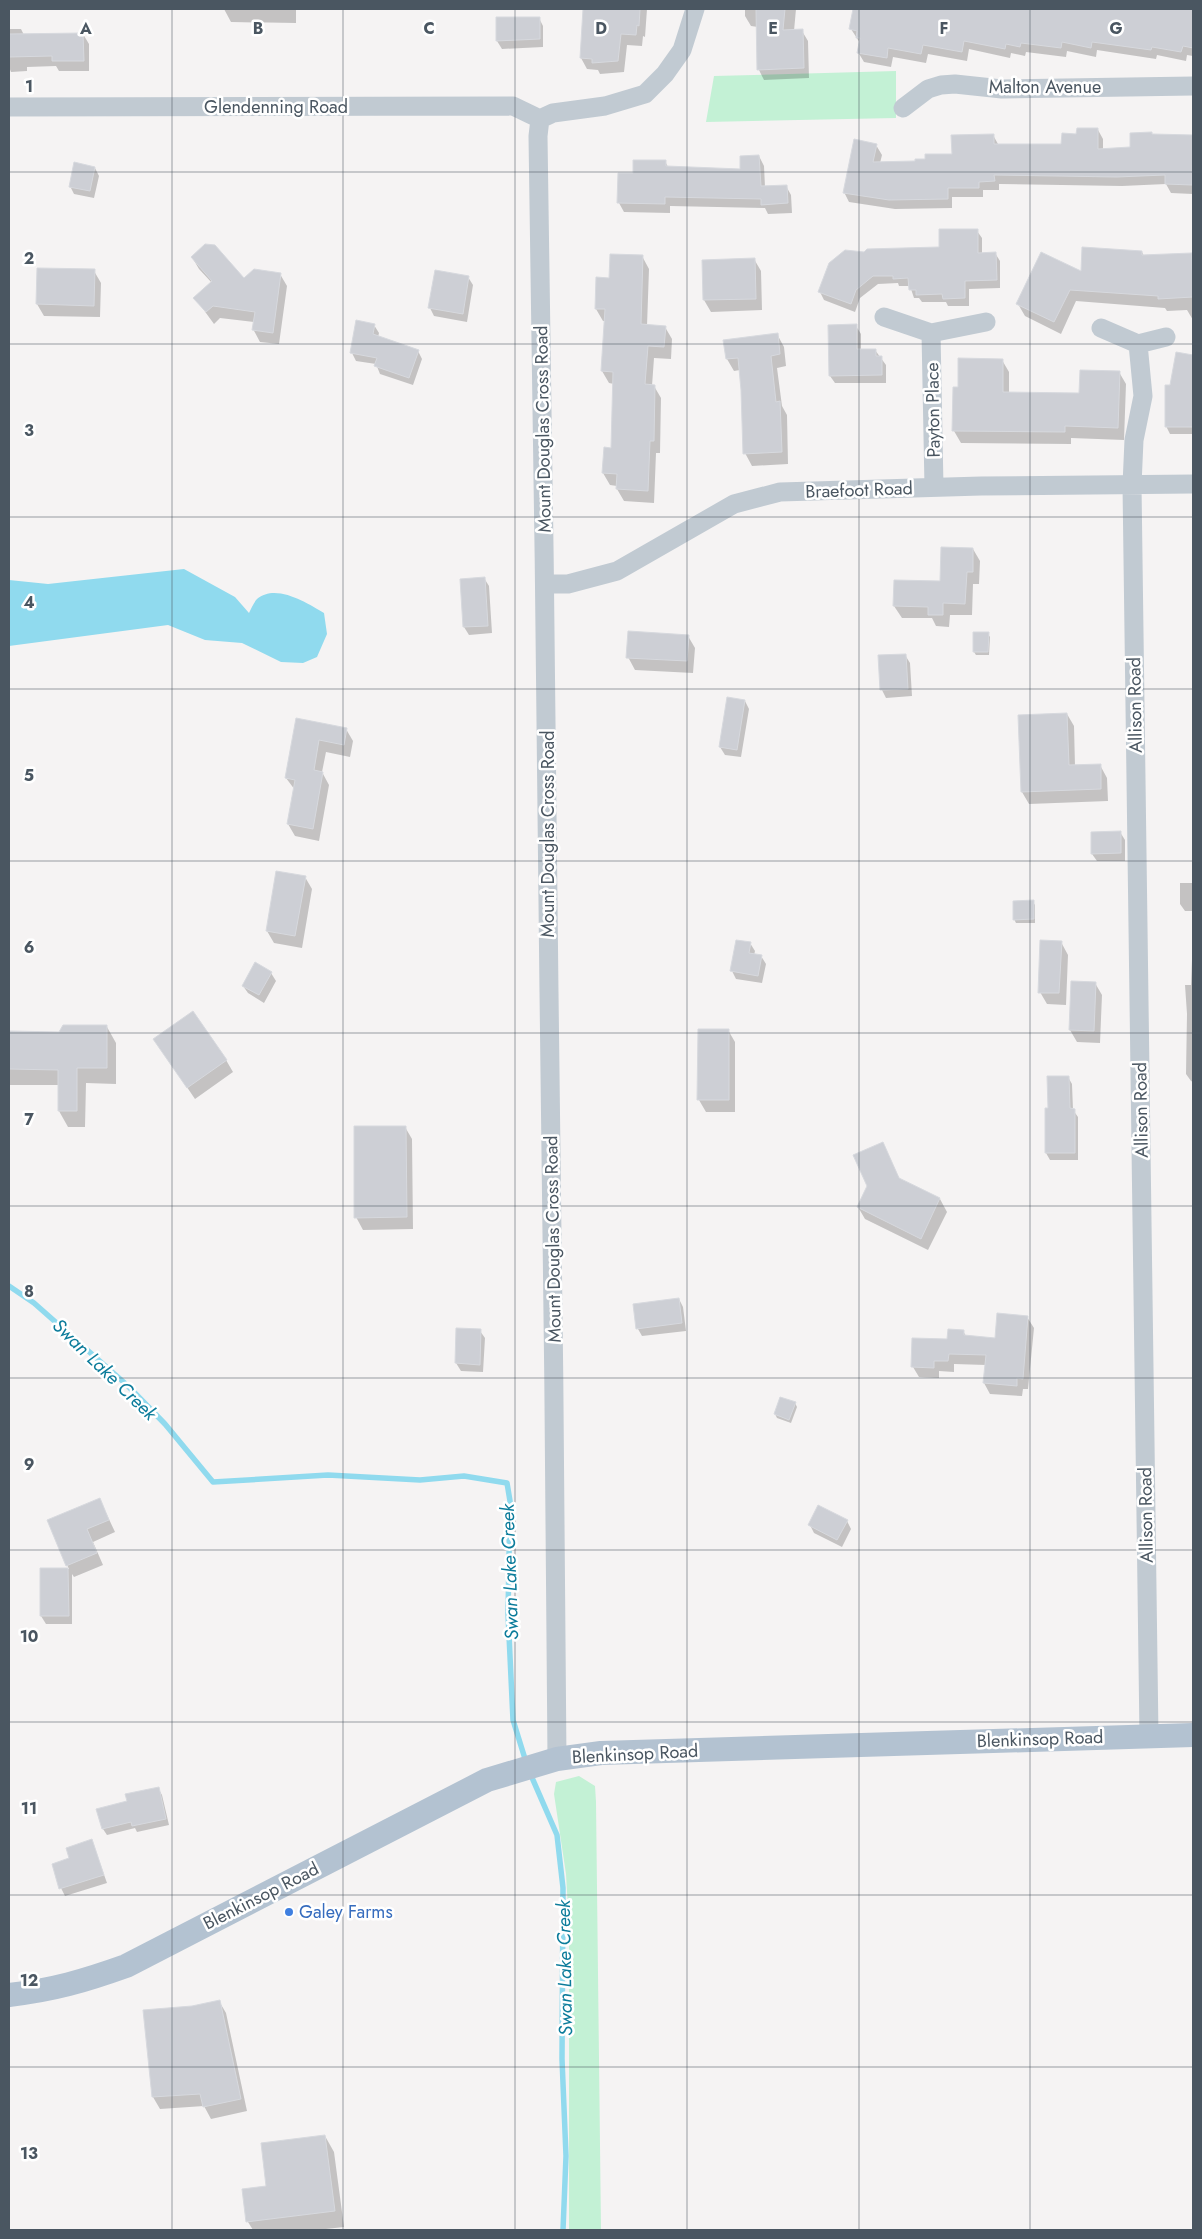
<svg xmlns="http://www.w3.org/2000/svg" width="1202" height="2239" font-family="Jost,sans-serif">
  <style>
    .green { fill: #c3f1d5 }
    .water { fill: #90daee }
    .shadow { fill: #0003 }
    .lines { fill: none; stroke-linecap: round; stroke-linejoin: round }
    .stream { stroke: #90daee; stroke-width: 5.5 }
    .building { fill: #cdcfd5; stroke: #d7d9de }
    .minor { stroke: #c1cad2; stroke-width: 19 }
    .major { stroke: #b3c2d1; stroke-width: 24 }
    .grid { fill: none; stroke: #4a5661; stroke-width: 1; stroke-opacity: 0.55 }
    .shop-dot { fill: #3f7fe0; stroke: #fff; stroke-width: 2 }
    .labels { text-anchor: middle; stroke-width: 5; stroke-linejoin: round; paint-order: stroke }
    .street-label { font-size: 18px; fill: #4a5661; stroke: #fff }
    .shop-label { font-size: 18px; fill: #366cbe; stroke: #fff; text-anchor: start }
    .water-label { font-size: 19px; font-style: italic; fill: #0c7c9b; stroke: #fff }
    .grid-label { font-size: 16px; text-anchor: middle; font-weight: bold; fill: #4a5661; stroke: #fff; stroke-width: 5; stroke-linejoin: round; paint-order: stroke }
  </style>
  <rect width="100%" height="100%" fill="#f5f3f3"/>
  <path class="green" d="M896,71V118L706,122L714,76Z
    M579,1776L595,1786L596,1802L601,2230H569V1925L566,1874L554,1794L556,1782Z"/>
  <path class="water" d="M184,569L235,597L249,613C251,609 254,602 257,599C276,583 307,603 324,613L327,634L317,657L303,663L281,662L242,643L205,640L168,625L9,646V580L48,584Z"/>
  <path class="shadow" d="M224,9H296V23L231,22Z
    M584,9H647L645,37L643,36L642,46L627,45L624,72L600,74L598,70L587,69L581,58Z
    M745,9H796L794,31H802L808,41L809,78L764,80L759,70L758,27L751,26L745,16Z
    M854,9H1193V56L1187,55L1186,61L1157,55L1156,59L1097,50L1096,57L1067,51L1066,57L1026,52L1025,56L1011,53L1010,58L969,49L967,61L928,54L926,63L893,57L891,67L864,62L858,52L860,43L851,29Z
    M539,18L543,26V47L502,49L497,41Z
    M9,29H21L24,35L83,34L89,44V71H59L56,66L27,67V71L11,72L9,67Z
    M1098,130L1103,139V150L1132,148L1153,135L1193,136V194L1171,193L1166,184L1122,186L999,184V190H983V197H952V208L895,209L849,202L844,192L876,145L882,155L880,163L916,162L953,155L993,135L998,144L1063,145L1078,135Z
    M759,156L764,166L765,187L786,186L791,195L792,213L768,214L765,208L670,206V213L624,212L619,203L634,174L665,161L668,167L742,170Z
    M95,168L99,176L94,198L74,194L70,186Z
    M977,231L982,238V254L995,253L1000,261V288L969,289V306H948L946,302H922L919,298H914L910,286H899L898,283L878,284L860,298L855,312L824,300L820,292L864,253L940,248Z
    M1142,252L1144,256L1192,254L1193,320L1187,310L1167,311L1165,308L1076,301L1061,334L1025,316L1018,304Z
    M642,256L649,269L647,326L665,327L672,339L671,359L654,358L652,386H654L661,398L660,453H656L654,503L624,501L617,489V486L610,485L603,473L612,449L614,384L609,383L602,371L606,321H603L596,309L610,279Z
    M192,257L244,280L280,274L287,286L279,344L260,342L253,329L254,322L220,318L214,324L195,298L212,283L199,269Z
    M754,259L761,271L762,310L711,312L704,300L703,261Z
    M94,271L101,283L100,317L44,316L37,304Z
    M468,277L473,285L467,322L434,316L430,308Z
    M374,325L379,333L378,337L418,351L422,359L413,385L380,374L376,364L356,361L352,353Z
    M856,326L861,334V350H875L886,365V383H835L830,376Z
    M777,334L784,347L786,366L777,368L782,406L787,415L788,464L752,466L745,453L740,370L734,371L727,359Z
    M1177,353L1193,356V434H1170L1166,426Z
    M1002,360L1009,372V394L1080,395L1119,372L1126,384L1124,440L1071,438V444L961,443L954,431L959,388Z
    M973,549L980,561L979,584H973L972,615H950L949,627L936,626L932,618H902L894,606L941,582Z
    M484,578L489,586L492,633L469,635L464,627L461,580Z
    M988,634L990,637L989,655H976L974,652Z
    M688,636L695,648L693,673L635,670L628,657Z
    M905,655L910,663L912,696L886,698L882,690Z
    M745,701L749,709L741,757L725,755L720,747Z
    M1067,714L1074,726L1075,766L1100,765L1107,778L1108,801L1029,804L1022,792L1019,716Z
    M297,720L346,729L353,741L350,757L326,752L322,772L329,785L319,841L295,836L288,824L295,790L286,778Z
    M1120,832L1125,840V861H1097L1092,854Z
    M305,877L312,889L302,948L274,943L267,931Z
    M1180,883H1193V911H1185L1180,904Z
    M1033,902L1035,905V923H1016L1014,919Z
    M1061,942L1068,955L1066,1005L1047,1004L1040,992Z
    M750,943L755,951L754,955L761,956L766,964L762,983L736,979L732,971Z
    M1192,959H1193V1082L1191,1081L1186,1074L1187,1014L1185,985H1191Z
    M271,973L276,981L264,1003L248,993L243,986Z
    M1095,983L1102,995L1100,1043L1077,1042L1070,1030Z
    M107,1027L116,1043V1084L86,1083L85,1127H68L59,1111V1085H9V1033H60Z
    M728,1030L735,1042V1112H706L699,1100Z
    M155,1040L226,1060L233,1072L195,1099Z
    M1068,1077L1072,1084L1073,1110L1078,1117V1160H1050L1046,1153L1049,1109Z
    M405,1127L412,1139L413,1229L363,1230L356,1217Z
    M883,1143L900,1180L940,1199L947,1212L928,1250L865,1219L858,1207L869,1186Z
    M679,1299L683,1307L686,1331L642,1336L638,1329Z
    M1027,1317L1034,1328L1028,1389H1023L1022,1396L990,1394L984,1383L986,1365L954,1364V1372L939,1371V1378L919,1377L913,1367L963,1331L966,1336L996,1339Z
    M457,1329L480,1331L485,1338L483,1372L461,1371L456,1363Z
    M795,1403L797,1407L791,1423L777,1418L775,1414Z
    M100,1500L115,1532L93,1542L103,1565L74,1577L72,1574V1624H46L41,1616V1570L69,1569L67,1565Z
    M847,1521L851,1529L842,1547L814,1533L810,1525Z
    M158,1788L162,1795L169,1825L137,1832L135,1828L107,1835L103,1829Z
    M92,1841L107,1883L65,1896L61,1888L71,1859Z
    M219,2001L226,2013L247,2111L211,2119L204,2106L160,2109L153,2097L144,2012L192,2007Z
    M325,2136L334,2152L344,2227L317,2230H253L248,2222L244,2190L268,2187Z"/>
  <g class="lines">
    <path class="stream" d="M9,1286L34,1303L128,1386L165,1424L213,1482L328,1475L420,1480L464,1476L507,1483L510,1501L508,1614L513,1720L526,1762
      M530,1773L557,1835L563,1888L562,2059L566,2156L563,2230"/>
  </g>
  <path class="building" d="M583,9H640L639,26L637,25L636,35L621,34L618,61L592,63V59L580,58Z
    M756,9H785L783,30L803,29L804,68L757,70Z
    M853,9H1193V48L1183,46L1181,52L1152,47L1151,50L1092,42L1091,48L1062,42L1061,48L1021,43L1020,47L1006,44L1005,49L964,41L962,52L923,45L921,54L888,48L887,58L857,53L860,38H856L857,31L849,29Z
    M496,17H540V39L496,41Z
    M83,33L84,61H52V56L9,57V34Z
    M1077,128H1098V149L1130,147V133L1152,132V134L1193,135L1192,185L1165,184V175L1117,177L994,175L995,181L979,182V188H948V199L889,200L843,193L854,139L877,144L873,162L915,161V159H925V154H952L951,135L994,134V144H1061L1062,133L1076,134Z
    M759,155L761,186L787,185L788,203L761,205V199L665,197V204L617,203L618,173H633V160H666V166L740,169V156Z
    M74,162L95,167L90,191L69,187Z
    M939,229H978V253L996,252L997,280L965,281V298L943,299L942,294L916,295V290H909L908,278L893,279V276H873L856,290L851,304L818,292L829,263L845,250L864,252L867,249L939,247Z
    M205,244L215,245L244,278L254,269L281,273L273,333L252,330L255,312L213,306L206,312L193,298L212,281L191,257Z
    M1082,247L1142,251V255L1192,253L1193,297L1158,299V296L1070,290L1054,322L1016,304L1041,252L1081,271Z
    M610,254L643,255L641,324L666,326L664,347L648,346L645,384L655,385L654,441H650L648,491L616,489L617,474L602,473L604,447L611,448L613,372L601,371L605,309H595L596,277L609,278Z
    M755,258L756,299L703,300L702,260Z
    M37,268L95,269L94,306L36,304Z
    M435,270L469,276L463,314L428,308Z
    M356,320L375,324L373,334L419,350L409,378L374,366L377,358L350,353Z
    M857,324V349H876V356H882V375L829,376L828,325Z
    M778,333L780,354L771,356L776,402L780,401L782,452L743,454L741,390L738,358L726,359L723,340Z
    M1176,352L1193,355V427H1165V385H1170Z
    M958,358L1003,359V392L1079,393L1080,370L1120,371L1118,428L1065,426V432L952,431L953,387H958Z
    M941,547L973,548V572H967L965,604L943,603V615H928V607L893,606L894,580L940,581Z
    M485,577L488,626L463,627L460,579Z
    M628,631L689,635L687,661L626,658Z
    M973,632H989L988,652H973Z
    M906,654L908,689L880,690L878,655Z
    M727,697L745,700L737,750L719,747Z
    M1067,713L1069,765L1101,764V789L1021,792L1018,715Z
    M296,718L347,728L344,745L319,740L314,770L323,772L313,829L287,824L295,780L285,778Z
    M1121,831V853L1091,854V832Z
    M276,871L306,876L295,936L266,931Z
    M1034,900V919L1013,920V901Z
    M736,940L751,942L749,953L762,955L758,976L730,971Z
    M1040,940L1062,941L1059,993H1038Z
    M255,962L272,972L259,995L242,986Z
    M1071,981L1096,982L1094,1031L1069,1030Z
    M193,1011L227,1060L187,1088L153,1039Z
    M63,1025H107V1068H77V1111H58V1070L9,1069V1031L59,1032Z
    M698,1029H729V1100H697Z
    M1047,1076H1069L1070,1108L1075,1109V1153H1045V1108H1048Z
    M354,1126H406L407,1217L354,1218Z
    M883,1142L899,1178L940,1198L921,1239L857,1207L867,1186L853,1155Z
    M679,1298L682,1323L636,1329L633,1304Z
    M997,1313L1028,1316L1023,1379L1017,1378V1386L983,1383L986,1355L949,1354L948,1361H934V1368L911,1367L912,1338L947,1339L948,1329L964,1330V1335L995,1338Z
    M456,1328L481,1329L480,1365L455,1363Z
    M780,1397L796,1402L789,1420L774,1414Z
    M100,1498L109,1520L87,1529L97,1553L66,1566L47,1520Z
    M818,1505L848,1520L837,1540L808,1525Z
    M40,1568H68L69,1616H40Z
    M159,1787L166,1819L132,1826L131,1822L102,1829L96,1809L127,1801L125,1794Z
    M92,1839L104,1875L59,1889L52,1864L69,1858L66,1848Z
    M220,2000L241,2099L203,2107L200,2094L152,2097L143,2010L192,2006Z
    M325,2135L335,2211L246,2222L242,2189L266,2186L261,2143Z"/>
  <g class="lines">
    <path class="minor" d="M9,107L513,106L540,119
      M903,108L928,89L941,85L955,84L1002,89L1193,86
      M540,119L538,136C543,421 546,707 549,992C552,1248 556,1503 557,1759
      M540,119L553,113L605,106L645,94L665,74L682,50L695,9
      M884,317L931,333L986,322
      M1101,328L1138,344L1166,337
      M931,333L934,487
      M1138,344L1143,396L1134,440L1132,485L1149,1736
      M546,584H568L617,571L734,504L780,492L981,486L1193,484"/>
    <path class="major" d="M9,1995C53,1990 84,1981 126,1966L487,1780L557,1759L601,1753L1193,1735"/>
  </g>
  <path class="grid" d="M172,9V2230M343,9V2230M515,9V2230M687,9V2230M859,9V2230M1030,9V2230M9,172H1193M9,344H1193M9,517H1193M9,689H1193M9,861H1193M9,1033H1193M9,1206H1193M9,1378H1193M9,1550H1193M9,1722H1193M9,1895H1193M9,2067H1193"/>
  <circle class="shop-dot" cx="289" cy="1912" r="5"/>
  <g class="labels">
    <g class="street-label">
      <text x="1045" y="93">Malton Avenue</text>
      <text x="276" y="113">Glendenning Road</text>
      <text transform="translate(933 410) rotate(-91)" y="6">Payton Place</text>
      <text transform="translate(543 429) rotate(-91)" y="6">Mount Douglas Cross Road</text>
      <text transform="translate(859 490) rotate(-2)" y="6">Braefoot Road</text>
      <text transform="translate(1135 705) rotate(-91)" y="6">Allison Road</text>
      <text transform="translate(548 834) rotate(-90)" y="6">Mount Douglas Cross Road</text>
      <text transform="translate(1141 1110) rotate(-91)" y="6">Allison Road</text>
      <text transform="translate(553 1239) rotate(-91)" y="6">Mount Douglas Cross Road</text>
      <text transform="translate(1146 1515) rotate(-91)" y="6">Allison Road</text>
      <text transform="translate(1040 1739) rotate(-2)" y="6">Blenkinsop Road</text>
      <text transform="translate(635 1754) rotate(-3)" y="6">Blenkinsop Road</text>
      <text transform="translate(261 1896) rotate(-27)" y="6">Blenkinsop Road</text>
    </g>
    <g class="shop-label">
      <text x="299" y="1918">Galey Farms</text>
    </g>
    <g class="water-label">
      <text transform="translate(105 1369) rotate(44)" y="7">Swan Lake Creek</text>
      <text transform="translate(509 1572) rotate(-92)" y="7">Swan Lake Creek</text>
      <text transform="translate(564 1968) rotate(-91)" y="7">Swan Lake Creek</text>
    </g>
  </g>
  <g class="grid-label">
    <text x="86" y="34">A</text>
    <text x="258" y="34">B</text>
    <text x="429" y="34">C</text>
    <text x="601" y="34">D</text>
    <text x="773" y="34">E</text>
    <text x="944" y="34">F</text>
    <text x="1116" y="34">G</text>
    <text x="29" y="92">1</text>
    <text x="29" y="264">2</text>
    <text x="29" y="436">3</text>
    <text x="29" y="608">4</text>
    <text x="29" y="781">5</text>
    <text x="29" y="953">6</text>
    <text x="29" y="1125">7</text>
    <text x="29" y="1297">8</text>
    <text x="29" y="1470">9</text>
    <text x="29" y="1642">10</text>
    <text x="29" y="1814">11</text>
    <text x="29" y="1986">12</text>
    <text x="29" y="2159">13</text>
  </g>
  <rect width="1202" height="2239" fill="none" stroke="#4a5661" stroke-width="20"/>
</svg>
